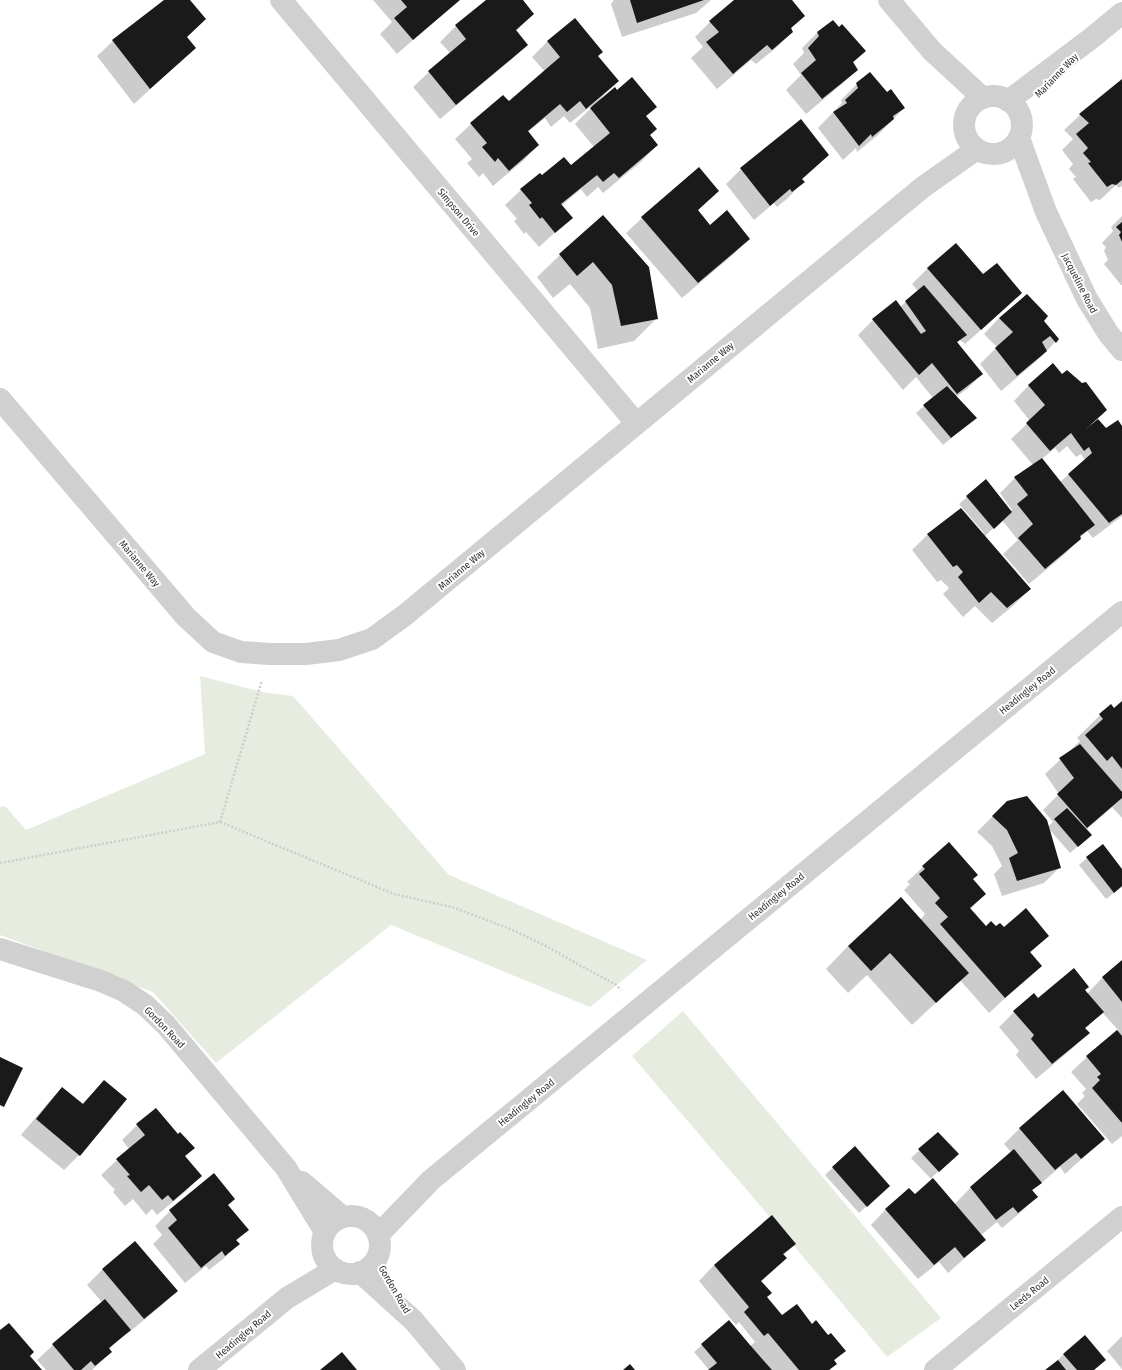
<svg xmlns="http://www.w3.org/2000/svg" width="1122" height="1370" font-family="'Fira Sans Condensed',sans-serif">
  <style>
    .green { fill: #e6ecdf }
    .shadow { fill: #0003; fill-rule: evenodd }
    .building { fill: #1a1a1a }
    .lines { fill: none; stroke-linecap: round; stroke-linejoin: round }
    .path { stroke: #cdcdcd; stroke-width: 2.5; stroke-dasharray: 2 2; stroke-linecap: butt }
    .street { stroke: #d0d0d0; stroke-width: 22 }
    .labels { text-anchor: middle; stroke-width: 4; stroke-linejoin: round; paint-order: stroke }
    .street-label { font-size: 10px; fill: #333; stroke: #fff }
  </style>
  <rect width="100%" height="100%" fill="#fff"/>
  <path class="green" d="M200,676L262,692L293,696L449,875L647,960L590,1007L391,925L216,1063L153,992L0,935V807L5,806L26,830L205,754Z
    M683,1011L941,1318L887,1357L764,1210L632,1056Z"/>
  <path class="shadow" d="M166,0H189L186,38L195,48L134,104L97,56L113,41Z
    M373,0H459L397,54L380,34L392,22Z
    M487,0H521L533,14L516,31L527,45L511,60L440,119L413,87L429,72L451,54L440,42L456,26Z
    M614,0H711L696,13L622,37L611,4Z
    M736,0H790L804,16L790,29L792,32L777,47L756,64L751,60L717,89L691,58L703,47L695,37L710,22Z
    M574,19L597,57L618,81L600,99L601,100L617,92L655,107L645,117L649,135L657,145L642,161L603,193L598,187L587,197L581,189L561,206L571,218L539,247L526,232L524,234L514,221L517,219L505,205L521,190L542,177L571,167L594,147L575,124L592,107L591,106L570,123L564,116L551,127L545,118L528,132L538,145L523,161L493,186L483,173L479,177L467,163L472,159L455,139L471,124L503,96L509,102L545,72L532,57L547,42Z
    M818,32L865,51L853,63L857,70L841,85L806,114L786,90L801,75L793,64L804,53L802,48Z
    M1122,80V186L1119,188L1116,185L1100,200L1096,199L1091,202L1073,179L1076,177L1069,169L1073,164L1062,150L1073,139L1064,130L1080,115Z
    M857,84L887,93L904,108L878,135L857,152L856,148L843,160L818,128L842,103L841,100Z
    M828,155L801,180L803,182L788,198L777,207L774,203L754,220L726,184L741,169Z
    M699,169L718,191L697,211L710,226L749,238L734,254L682,298L626,233L642,218Z
    M1122,216V285H1121L1104,264L1108,260L1104,251L1106,247L1102,243L1113,231L1111,227Z
    M956,245L983,276L1021,293L1006,308L965,344L960,340L957,343L982,374L967,389L956,397L975,418L943,445L916,413L933,398L916,377L903,390L858,335L873,320L900,307L918,291L912,284L927,269Z
    M560,255L648,268L657,318L634,341L598,349L590,308L570,284L553,298L537,277Z
    M999,318L1043,321L1058,339L1040,358L1001,391L980,364L997,347L984,334Z
    M1029,385L1092,425L1106,429L1122,430V516L1093,538L1087,531L1065,554L1029,584L1003,554L1018,540L1002,520L984,537L1030,589L1014,605L992,623L975,606L963,617L943,594L949,588L941,580L937,582L912,550L927,535L961,510L982,534L984,533L959,504L967,497L1010,512L1012,510L1000,493L1015,478L1033,465L1011,439L1030,421L1014,401ZM1067,446L1076,457L1081,454L1085,460L1060,482L1042,459L1055,448L1059,453Z
    M1122,703V818L1112,807L1086,830L1083,842L1070,853L1049,829L1060,867L1044,883L1002,896L994,874L1002,866L992,846L977,832L1007,802L1048,827L1053,822L1043,810L1059,794L1045,774L1080,741L1077,738L1100,715L1111,706L1114,710Z
    M1087,858L1122,870V887L1106,899L1079,865Z
    M923,867L972,879L985,894L970,909L986,927L1048,936L1030,953L1040,966L989,1013L960,980L912,1025L867,975L848,993L826,969L848,946L920,920L925,914L904,890L910,884L907,882Z
    M1122,962V1136L1112,1144L1077,1104L1085,1096L1082,1093L1086,1089L1071,1072L1087,1057L1118,1030L1102,1012L1085,1029L1088,1033L1073,1048L1036,1079L1016,1055L1019,1051L999,1027L1014,1012L1038,1000L1084,991L1087,994L1102,978Z
    M104,1081L79,1155L64,1170L21,1135L47,1104L62,1088L82,1104Z
    M1063,1091L1104,1139L1065,1174L1060,1167L1032,1191L1036,1197L1021,1212L1002,1228L997,1222L981,1235L985,1240L948,1273L939,1262L918,1279L871,1225L886,1209L915,1196L932,1180L911,1158L938,1133L950,1161L931,1178L954,1205L970,1188L1012,1153L1004,1144L1019,1129Z
    M137,1125L178,1135L193,1148L184,1157L200,1176L185,1192L157,1215L152,1209L146,1215L133,1199L125,1206L113,1192L115,1190L101,1175L129,1149L122,1140Z
    M855,1147L881,1193L859,1213L825,1175Z
    M227,1205L248,1230L236,1241L238,1244L223,1259L209,1270L206,1266L185,1283L153,1244L162,1235L155,1226L170,1211Z
    M772,1216L795,1244L783,1256L786,1258L761,1282L766,1297L781,1315L812,1325L844,1351L834,1361L836,1364L829,1370H709L694,1352L729,1321L750,1346L755,1342L739,1322L736,1325L699,1281L714,1265Z
    M103,1269L176,1291L161,1306L128,1333L127,1332L109,1349L111,1352L92,1370H46L37,1360L53,1345L102,1302L87,1285Z
    M1122,1336V1369L1107,1351Z
    M1064,1354L1094,1370H1047Z"/>
  <path class="building" d="M164,0H190L206,19L187,37L196,48L150,89L112,40Z
    M401,0H460L413,40L394,18L407,7Z
    M486,0H523L534,14L516,30L528,45L456,105L428,71L466,39L455,25Z
    M630,0H704L637,23Z
    M734,0H792L805,16L791,28L793,32L772,50L767,45L733,74L706,42L719,32L709,21Z
    M575,18L603,52L598,56L619,81L586,109L580,101L567,112L560,104L528,131L539,145L509,171L498,158L495,162L482,147L487,143L470,123L503,95L509,101L560,57L547,41Z
    M833,20L839,27L842,24L866,51L853,62L858,70L822,99L801,73L816,60L808,48L819,36L817,32Z
    M870,72L887,92L891,89L905,108L893,116L894,119L872,137L871,134L859,146L833,112L847,103L845,100L858,88L856,83Z
    M632,77L657,107L646,116L657,129L650,135L658,145L619,178L614,173L603,182L597,175L561,204L573,218L555,233L542,217L540,219L529,205L532,203L520,189L540,173L542,175L564,157L571,165L610,133L590,108L615,87L617,90Z
    M1122,79V180L1116,185L1112,184L1107,187L1088,163L1091,162L1083,153L1088,148L1076,134L1089,123L1079,114Z
    M801,119L829,155L802,179L805,182L792,192L790,189L770,206L740,168Z
    M699,167L719,191L698,210L710,225L727,210L750,239L698,283L641,217Z
    M603,215L649,267L658,319L621,326L612,285L593,262L577,276L559,254Z
    M1122,222V242L1119,235L1121,232L1116,227Z
    M956,243L983,274L997,263L1022,293L981,330L927,268Z
    M924,285L967,335L957,342L983,374L957,394L932,363L919,375L872,319L896,300L921,334L926,331L905,301Z
    M1027,294L1048,316L1044,321L1059,339L1056,343L1050,336L1042,342L1047,351L1017,376L995,348L1013,332L999,318Z
    M1053,363L1062,374L1067,370L1082,383L1086,382L1107,410L1086,429L1098,419L1106,428L1118,420L1122,426V514L1109,523L1068,474L1092,453L1089,447L1084,451L1071,433L1050,451L1026,423L1045,405L1028,385Z
    M947,386L977,418L951,438L923,405Z
    M1042,458L1095,525L1080,536L1081,539L1045,569L1018,538L1033,524L1017,504L1028,495L1014,477Z
    M986,479L1012,512L994,529L966,496Z
    M961,508L1031,589L1007,608L991,592L979,603L958,577L963,572L957,565L953,567L927,534Z
    M1122,701V769L1112,756L1107,761L1085,735L1103,719L1099,714L1111,704L1114,708Z
    M1080,744L1122,792V798L1087,828L1057,794L1074,778L1059,758Z
    M1027,796L1047,820L1061,868L1017,881L1009,858L1018,853L1007,830L992,816L1007,801Z
    M1067,808L1092,835L1078,847L1054,819Z
    M949,842L978,875L973,879L986,894L970,908L986,926L991,921L996,926L1000,923L1004,927L1026,908L1049,936L1030,952L1042,966L1005,998L940,924L948,917L935,903L940,898L919,874L925,869L922,866Z
    M1103,844L1122,869V886L1114,893L1086,857Z
    M901,897L969,973L936,1003L890,953L871,971L848,946Z
    M1122,960V1002L1102,977Z
    M1074,968L1089,987L1085,990L1104,1012L1085,1028L1090,1033L1052,1064L1031,1039L1034,1035L1013,1011L1034,993L1038,998Z
    M1117,1030L1122,1036V1123L1092,1088L1100,1080L1097,1077L1101,1074L1086,1056Z
    M0,1057L23,1068L4,1107L0,1105Z
    M104,1080L127,1099L80,1156L36,1119L62,1087L83,1104Z
    M1063,1090L1105,1139L1081,1159L1076,1153L1055,1170L1019,1128Z
    M156,1108L178,1134L180,1132L195,1148L185,1156L202,1176L173,1201L168,1195L162,1200L149,1185L141,1192L127,1176L130,1175L116,1159L145,1135L136,1124Z
    M938,1132L959,1154L939,1172L918,1149Z
    M855,1146L890,1186L867,1207L832,1167Z
    M1014,1149L1042,1183L1032,1190L1038,1197L1018,1213L1013,1207L996,1220L970,1187Z
    M214,1173L235,1199L228,1205L249,1230L236,1240L240,1244L225,1256L222,1251L201,1268L168,1228L177,1220L169,1210Z
    M933,1178L986,1240L964,1258L955,1247L934,1265L885,1209L909,1188L915,1194Z
    M772,1215L796,1244L783,1254L787,1258L761,1281L772,1293L767,1297L782,1315L797,1304L812,1324L816,1320L828,1335L831,1333L846,1351L834,1360L837,1364L829,1370H799L768,1333L764,1336L744,1312L749,1307L714,1265Z
    M135,1241L178,1291L144,1319L102,1269Z
    M105,1299L131,1330L109,1348L112,1352L95,1366L91,1361L81,1370H74L52,1344Z
    M729,1320L750,1345L772,1370H708L717,1363L701,1344Z
    M9,1323L34,1352L30,1356L42,1370H0V1330Z
    M1085,1335L1106,1360L1094,1370H1077L1063,1354Z
    M342,1352L357,1370H320Z
    M1058,1360L1066,1370H1045Z
    M630,1364L635,1370H623Z"/>
  <g class="lines">
    <path class="path" d="M220,822L262,680
      M0,863L220,822L394,894L452,907L508,928L546,946L583,967L615,984L621,990"/>
    <path class="street" d="M281,0L636,423
      M889,0L932,51L983,98
      M964 125a29 29 0 1 1 58 0a29 29 0 1 1-58 0Z
      M1008,101L1093,37L1122,13
      M1019,138L1046,212L1087,299L1108,333L1122,350
      M0,399L186,617L213,642L241,652L270,654H306L339,650L372,639L405,615L923,187L977,149
      M0,949L101,981L124,991L145,1005L166,1025L286,1168L325,1232
      M302,1182L343,1217
      M322 1245a29 29 0 1 1 58 0a29 29 0 1 1-58 0Z
      M378,1235L431,1180L1122,612
      M360,1272L414,1321L455,1370
      M199,1370L287,1298L335,1269
      M935,1370L1122,1217"/>
  </g>
  <g class="labels">
    <g class="street-label">
      <text transform="translate(1056 75) rotate(-46)" y="4">Marianne Way</text>
      <text transform="translate(459 212) rotate(50)" y="4">Simpson Drive</text>
      <text transform="translate(1080 283) rotate(63)" y="4">Jacqueline Road</text>
      <text transform="translate(710 362) rotate(-40)" y="4">Marianne Way</text>
      <text transform="translate(140 563) rotate(50)" y="4">Marianne Way</text>
      <text transform="translate(461 569) rotate(-40)" y="4">Marianne Way</text>
      <text transform="translate(1027 690) rotate(-39)" y="4">Headingley Road</text>
      <text transform="translate(776 896) rotate(-39)" y="4">Headingley Road</text>
      <text transform="translate(165 1027) rotate(46)" y="4">Gordon Road</text>
      <text transform="translate(526 1102) rotate(-39)" y="4">Headingley Road</text>
      <text transform="translate(395 1289) rotate(60)" y="4">Gordon Road</text>
      <text transform="translate(1029 1293) rotate(-39)" y="4">Leeds Road</text>
      <text transform="translate(243 1334) rotate(-40)" y="4">Headingley Road</text>
    </g>
  </g>
</svg>
